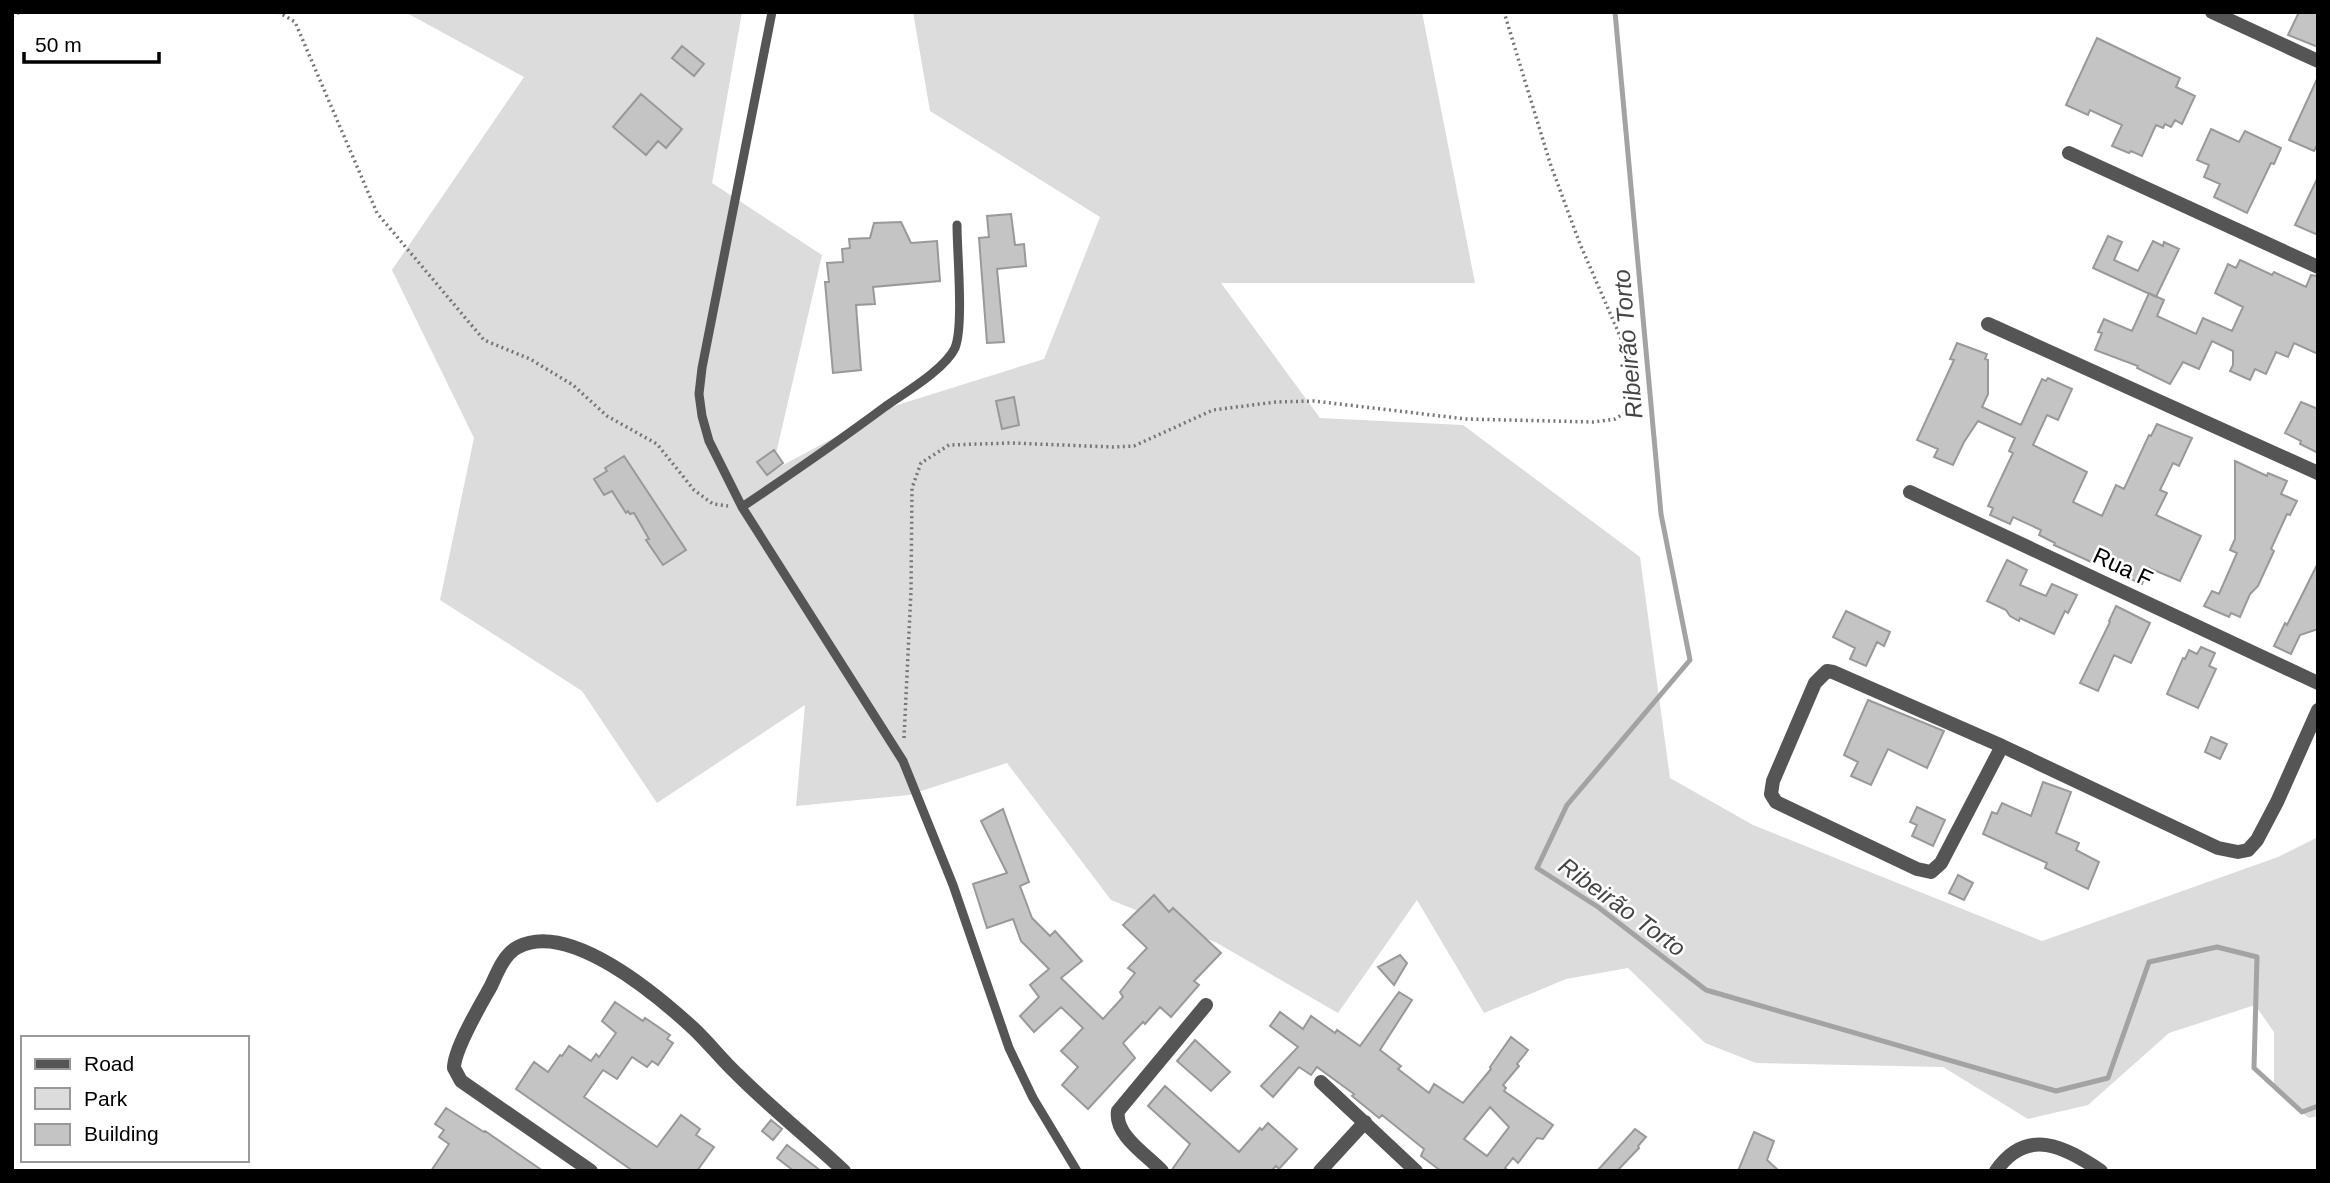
<svg xmlns="http://www.w3.org/2000/svg" width="2330" height="1183" font-family="Arial,sans-serif">
  <style>
    .green { fill: #dcdcdc }
    .lines { fill: none; stroke-linecap: round; stroke-linejoin: round }
    .stream { stroke: #a3a3a3; stroke-width: 5 }
    .building { fill: #c4c4c4; stroke: #999; stroke-width: 2; fill-rule: evenodd }
    .path { stroke: #777; stroke-width: 3.5; stroke-dasharray: 2 3.5; stroke-linecap: butt }
    .lane { stroke: #555; stroke-width: 9 }
    .street { stroke: #555; stroke-width: 14 }
    .labels { text-anchor: middle; stroke-width: 5; stroke-linejoin: round; paint-order: stroke }
    .street-label { font-size: 23px; fill: #000; stroke: #fff }
    .water-label { font-size: 24px; font-style: italic; fill: #444; stroke: #fff }
  </style>
  <rect width="100%" height="100%" fill="#fff"/>
  <path class="green" d="M405,12H742L712,183L822,255L772,471L891,407L1044,359L1100,217L930,111L913,12H1422L1475,283H1221L1320,418L1463,425L1640,557L1670,778L1753,825L2042,941L2278,857L2318,837V1116L2309,1118L2274,1090V1032L2255,1005L2169,1033L2088,1105L2028,1119L1943,1067L1756,1063L1705,1043L1628,968L1566,979L1484,1013L1417,900L1338,1013L1217,943L1111,900L1007,763L909,795L796,806L805,705L657,803L582,691L440,600L474,438L392,270L524,77Z"/>
  <g class="lines">
    <path class="stream" d="M1615,12L1661,514L1690,660L1567,805L1537,868L1598,907L1706,990L2056,1091L2108,1078L2149,962L2217,947L2257,957L2254,1068L2302,1112L2318,1106"/>
  </g>
  <path class="building" d="M2299,12H2318V47L2288,35Z
    M2097,38L2180,78L2176,87L2195,96L2182,124L2175,120L2171,127L2165,124L2163,128L2156,125L2142,156L2131,151L2129,153L2112,146L2122,125L2090,110L2088,115L2066,105Z
    M682,46L704,64L694,76L672,58Z
    M2318,77V143L2314,151L2289,140Z
    M641,94L682,129L666,148L658,141L646,155L613,127Z
    M2211,129L2239,142L2245,131L2281,148L2274,164L2271,163L2247,213L2214,197L2220,184L2204,177L2209,165L2197,160Z
    M2318,177V235L2295,225Z
    M1011,214L1015,245L1024,244L1026,266L997,269L1004,342L987,343L979,238L989,237L987,216Z
    M901,222L911,243L937,241L940,281L873,287L875,304L856,305L861,370L833,373L825,282H829L827,263L843,262L842,249L850,248L849,239L870,238L874,223Z
    M2108,236L2122,242L2114,260L2138,271L2153,241L2163,246L2164,242L2179,249L2156,297L2093,268Z
    M2240,260L2272,275L2274,272L2306,287L2311,275L2318,276V354L2294,343L2288,357L2276,352L2266,374L2255,369L2250,380L2230,371L2233,365V351L2212,341L2199,369L2183,362L2170,384L2137,368L2138,366L2095,350L2102,333L2098,332L2104,319L2132,331L2149,293L2164,300L2157,316L2196,334L2203,318L2232,331L2243,307L2215,293L2228,264L2236,268Z
    M1957,343L1987,354L1985,359L1988,360V394L1982,407L2021,425L2042,379L2046,381L2048,378L2072,389L2058,420L2047,415L2033,445L2087,472L2073,502L2102,516L2116,485L2124,489L2149,435L2151,436L2157,424L2192,438L2179,466L2173,463L2160,490L2167,493L2156,515L2201,536L2180,581L2149,568L2142,584L2128,578L2132,571L2095,554L2091,562L2054,545L2055,543L2039,535L2041,530L2013,517L2010,524L1990,515L1993,508L1988,506L2013,453L2009,451L2015,438L1978,421L1964,442L1953,465L1934,457L1938,449L1917,440L1954,360L1950,359Z
    M1014,397L1019,425L1002,429L996,401Z
    M2301,402L2318,409V453L2300,444L2301,441L2285,433Z
    M774,450L783,463L767,475L757,462Z
    M624,456L686,550L663,565L646,540L649,539L634,513L630,514L628,511L626,513L612,491L604,495L594,479L607,471L605,468Z
    M2235,461L2267,476L2268,473L2287,481L2281,494L2297,501L2290,515L2287,514L2271,549L2274,551L2258,586L2250,594L2240,617L2231,613L2229,617L2204,606L2212,591L2219,594L2237,553L2230,550L2235,539Z
    M2007,560L2027,570L2020,585L2046,596L2052,584L2077,595L2068,613L2065,611L2054,634L2020,618L2019,621L2010,616L2006,610L1987,601Z
    M2318,563V629L2300,635L2291,654L2274,646L2285,623L2287,625Z
    M2116,606L2150,623L2131,663L2114,655L2098,691L2080,683L2110,622L2109,621Z
    M1846,611L1890,632L1884,646L1877,642L1866,666L1850,659L1855,648L1833,637Z
    M2201,647L2215,653L2209,666L2216,669L2198,708L2167,694L2183,658L2185,659L2189,650L2197,654Z
    M1868,700L1944,731L1927,768L1888,749L1871,785L1851,776L1858,762L1844,755Z
    M2211,737L2227,744L2220,759L2205,752Z
    M2043,782L2071,792L2056,833L2079,843L2076,850L2099,862L2088,889L2045,868L2047,863L1983,834L1992,812L1997,814L2002,803L2031,816Z
    M1917,807L1945,820L1933,846L1912,836L1917,825L1910,822Z
    M1003,809L1029,882L1020,886L1032,918L1050,936L1055,931L1082,961L1061,978L1103,1019L1123,997L1120,992L1135,973L1128,968L1147,948L1123,925L1154,895L1169,912L1173,908L1221,953L1194,981L1199,985L1171,1017L1160,1007L1145,1024L1143,1022L1123,1043L1135,1058L1088,1109L1062,1085L1078,1067L1061,1051L1083,1028L1061,1007L1034,1032L1020,1016L1039,997L1030,985L1049,969L1021,941L1013,919L987,928L973,884L1007,873L981,821Z
    M1958,875L1973,883L1964,900L1949,893Z
    M1400,955L1407,963L1394,985L1378,967Z
    M1399,992L1412,1000L1380,1050L1401,1066L1398,1069L1429,1093L1434,1084L1463,1103L1491,1069L1490,1067L1511,1037L1528,1050L1517,1064L1519,1066L1503,1085L1506,1088L1504,1091L1553,1125L1543,1139L1537,1138L1518,1163L1513,1158L1505,1168L1509,1171H1441L1421,1156L1424,1149L1382,1115L1379,1118L1352,1096L1354,1094L1317,1067L1311,1075L1299,1067L1273,1097L1261,1086L1298,1047L1270,1026L1280,1012L1303,1029L1311,1016L1335,1033L1337,1030L1360,1046ZM1490,1107L1509,1127L1487,1156L1464,1139Z
    M615,1002L643,1021L645,1018L670,1035L667,1039L673,1043L658,1065L652,1061L647,1067L632,1057L617,1079L603,1070L584,1097L657,1147L681,1115L700,1129L696,1135L714,1147L697,1171H633L516,1089L534,1062L548,1072L560,1055L562,1056L569,1046L591,1061L596,1054L599,1057L616,1033L602,1021Z
    M1195,1040L1230,1072L1211,1091L1177,1061Z
    M1165,1086L1239,1152L1260,1128L1262,1130L1268,1123L1297,1149L1279,1169L1276,1166L1271,1171H1171L1190,1144L1148,1106Z
    M446,1108L484,1132L485,1131L543,1171H431L449,1144L439,1137L444,1130L435,1124Z
    M771,1120L782,1129L773,1140L762,1131Z
    M1635,1129L1646,1137L1638,1146L1639,1148L1617,1171H1597Z
    M1754,1132L1774,1141L1767,1160L1779,1171H1738Z
    M787,1145L821,1171H794L777,1158Z"/>
  <g class="lines">
    <path class="path" d="M278,12L295,22L377,213L484,340L530,359L573,385L607,416L657,444L694,490L713,504L728,506
      M12,16L20,12
      M904,738L911,591L912,488L921,463L949,445L1011,443L1113,447L1134,446L1213,410L1276,402L1314,401L1466,419L1593,422L1615,419L1630,410L1636,394L1633,366L1580,244L1550,163L1504,12"/>
    <path class="lane" d="M772,12L702,368L699,394L702,416L709,441L742,507L903,761L953,885L1009,1048L1033,1098L1077,1171
      M742,507C791,474 839,441 886,406C906,392 945,369 955,348C964,326 957,253 957,225"/>
    <path class="street" d="M2212,12L2318,61
      M2069,153L2318,267
      M1988,324L2318,473
      M1910,492L2318,683
      M2002,746L1941,863L1931,872L1917,869L1776,802L1771,794L1773,781L1815,683L1827,671L1833,672L2002,746L2218,848L2238,852L2248,850L2257,840L2277,802L2318,710
      M1321,1082L1416,1171
      M591,1171L461,1081L454,1068C454,1049 481,1004 491,986C497,973 504,954 518,947C569,920 657,995 693,1028C709,1043 722,1060 737,1074C771,1108 809,1138 844,1171
      M1162,1171C1147,1155 1114,1135 1118,1111L1206,1005
      M1320,1171L1365,1122
      M1996,1171C2027,1126 2065,1147 2101,1171"/>
  </g>
  <g class="labels">
    <g class="street-label">
      <text transform="translate(2123 567) rotate(25)" y="8">Rua F</text>
    </g>
    <g class="water-label">
      <text transform="translate(1628 344) rotate(-95)" y="8">Ribeirão Torto</text>
      <text transform="translate(1622 907) rotate(36)" y="8">Ribeirão Torto</text>
    </g>
  </g>
  <rect width="2330" height="1183" fill="none" stroke="#000000" stroke-width="28"/>
  <rect x="21" y="1036" width="228" height="126" fill="#ffffff" stroke="#999999" stroke-width="2"/>
  <rect x="35" y="1059" width="35" height="10" fill="#555555" stroke="#999999" stroke-width="2"/>
  <text x="84" y="1071" font-size="21" fill="#000000">Road</text>
  <rect x="35" y="1088" width="35" height="21" fill="#dcdcdc" stroke="#999999" stroke-width="2"/>
  <text x="84" y="1106" font-size="21" fill="#000000">Park</text>
  <rect x="35" y="1124" width="35" height="21" fill="#c4c4c4" stroke="#999999" stroke-width="2"/>
  <text x="84" y="1141" font-size="21" fill="#000000">Building</text>
  <path d="M24 52v10h135v-10" fill="none" stroke="#000000" stroke-width="3.5"/>
  <text x="35" y="52" font-size="21" fill="#000000" stroke="#ffffff" stroke-width="5" paint-order="stroke">50 m</text>
</svg>
